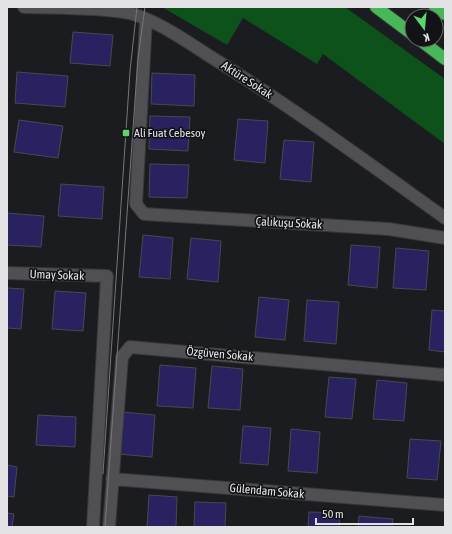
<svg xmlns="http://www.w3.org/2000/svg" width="452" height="534" font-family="'Asap Condensed',sans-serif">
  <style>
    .green { fill: #0d521b }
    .building { fill: #292261; stroke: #48484d }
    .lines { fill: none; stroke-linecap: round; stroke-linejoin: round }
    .street-casing { stroke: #37373a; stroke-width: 14 }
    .highway-casing { stroke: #37373a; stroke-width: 14 }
    .street { stroke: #4f4f54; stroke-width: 12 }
    .highway { stroke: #48b757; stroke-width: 12 }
    .tram { stroke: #77777b; stroke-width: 1 }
    .poi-dot { fill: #5ed56c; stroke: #121316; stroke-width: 1.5 }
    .labels { text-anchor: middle; stroke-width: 3.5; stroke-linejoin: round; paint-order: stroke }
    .street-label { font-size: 12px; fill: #e3e3e6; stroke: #121316 }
    .poi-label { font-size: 12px; fill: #e3e3e6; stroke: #121316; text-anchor: start }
  </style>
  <rect width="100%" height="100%" fill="#1b1c20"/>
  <path class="green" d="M162,7H345L445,79V144L323,54L317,64L243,18L227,45Z"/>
  <path class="building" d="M73,32L113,35L110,66L70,63Z
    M17,72L68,76L65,107L15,103Z
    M152,73L195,75L194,106L151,104Z
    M150,116L190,117L188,151L149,149Z
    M238,119L268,121L265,163L234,160Z
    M19,120L63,126L58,158L14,152Z
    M284,140L314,142L311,182L280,179Z
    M150,164L189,165L187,198L149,197Z
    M61,184L104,187L102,219L58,216Z
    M7,213L44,216L41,247L7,245Z
    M143,235L173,238L170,279L139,277Z
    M191,238L221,241L218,282L187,279Z
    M351,245L380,247L377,288L348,285Z
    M396,248L429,251L426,290L393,288Z
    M7,288L24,289L21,329L7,328Z
    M55,291L86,293L83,331L52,329Z
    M259,297L289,300L285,340L255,337Z
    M307,300L339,302L336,344L304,341Z
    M432,310L445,311V352L429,350Z
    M160,365L196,368L193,408L157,406Z
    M212,366L243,369L240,410L208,408Z
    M329,377L356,379L352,419L325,417Z
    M377,380L407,383L404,421L373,419Z
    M122,412L155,415L152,457L118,454Z
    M38,415L76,417L75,447L36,445Z
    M243,426L271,428L268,465L240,463Z
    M291,429L320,432L317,473L288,471Z
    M410,439L441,441L437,480L407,478Z
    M7,465L17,467L14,497L7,496Z
    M149,495L177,497L176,527H147Z
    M195,502L226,503L225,527H194Z
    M309,512L340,513L339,527H308Z
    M7,513L14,514L12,527H7Z
    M359,516L393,519L392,527H358Z"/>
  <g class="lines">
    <g class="street-casing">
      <path id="street" d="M24,7C57,8 97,7 129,13C155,19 189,43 211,57C292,107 368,163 445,218
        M146,20L136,204L144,214L389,229L445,238
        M7,273L107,276L93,527
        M112,479L445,505
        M109,527L122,357L130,347L445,375"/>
    </g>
    <g class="highway-casing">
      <path id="highway" d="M376,7L412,34
        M435,7L445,14
        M420,40L445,59"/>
    </g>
    <use href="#street" class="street"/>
    <use href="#highway" class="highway"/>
    <path class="tram" d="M103,474L130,71L137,7
      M105,527L138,58L145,7"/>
  </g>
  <rect class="poi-dot" x="122" y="129" width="8" height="8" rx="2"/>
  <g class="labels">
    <g class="street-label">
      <text transform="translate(247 80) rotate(33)" y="4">Aktüre Sokak</text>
      <text transform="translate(289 223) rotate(3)" y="4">Çalıkuşu Sokak</text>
      <text transform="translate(57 275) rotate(2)" y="4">Umay Sokak</text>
      <text transform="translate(220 354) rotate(5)" y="4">Özgüven Sokak</text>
      <text transform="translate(267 491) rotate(5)" y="4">Gülendam Sokak</text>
    </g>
    <g class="poi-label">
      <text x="134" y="137">Ali Fuat Cebesoy</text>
    </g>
  </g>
  <rect width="452" height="534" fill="none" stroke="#e3e3e6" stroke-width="16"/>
  <g transform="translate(424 28) rotate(164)"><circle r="19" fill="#121316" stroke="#666669"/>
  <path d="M0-3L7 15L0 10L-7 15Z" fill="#5ed56c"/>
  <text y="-6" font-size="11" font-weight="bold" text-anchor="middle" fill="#e3e3e6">K</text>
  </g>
  <path d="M316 518v6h97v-6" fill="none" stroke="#e3e3e6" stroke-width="2"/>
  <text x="322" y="518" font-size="12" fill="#e3e3e6" stroke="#121316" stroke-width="3" paint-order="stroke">50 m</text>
</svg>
